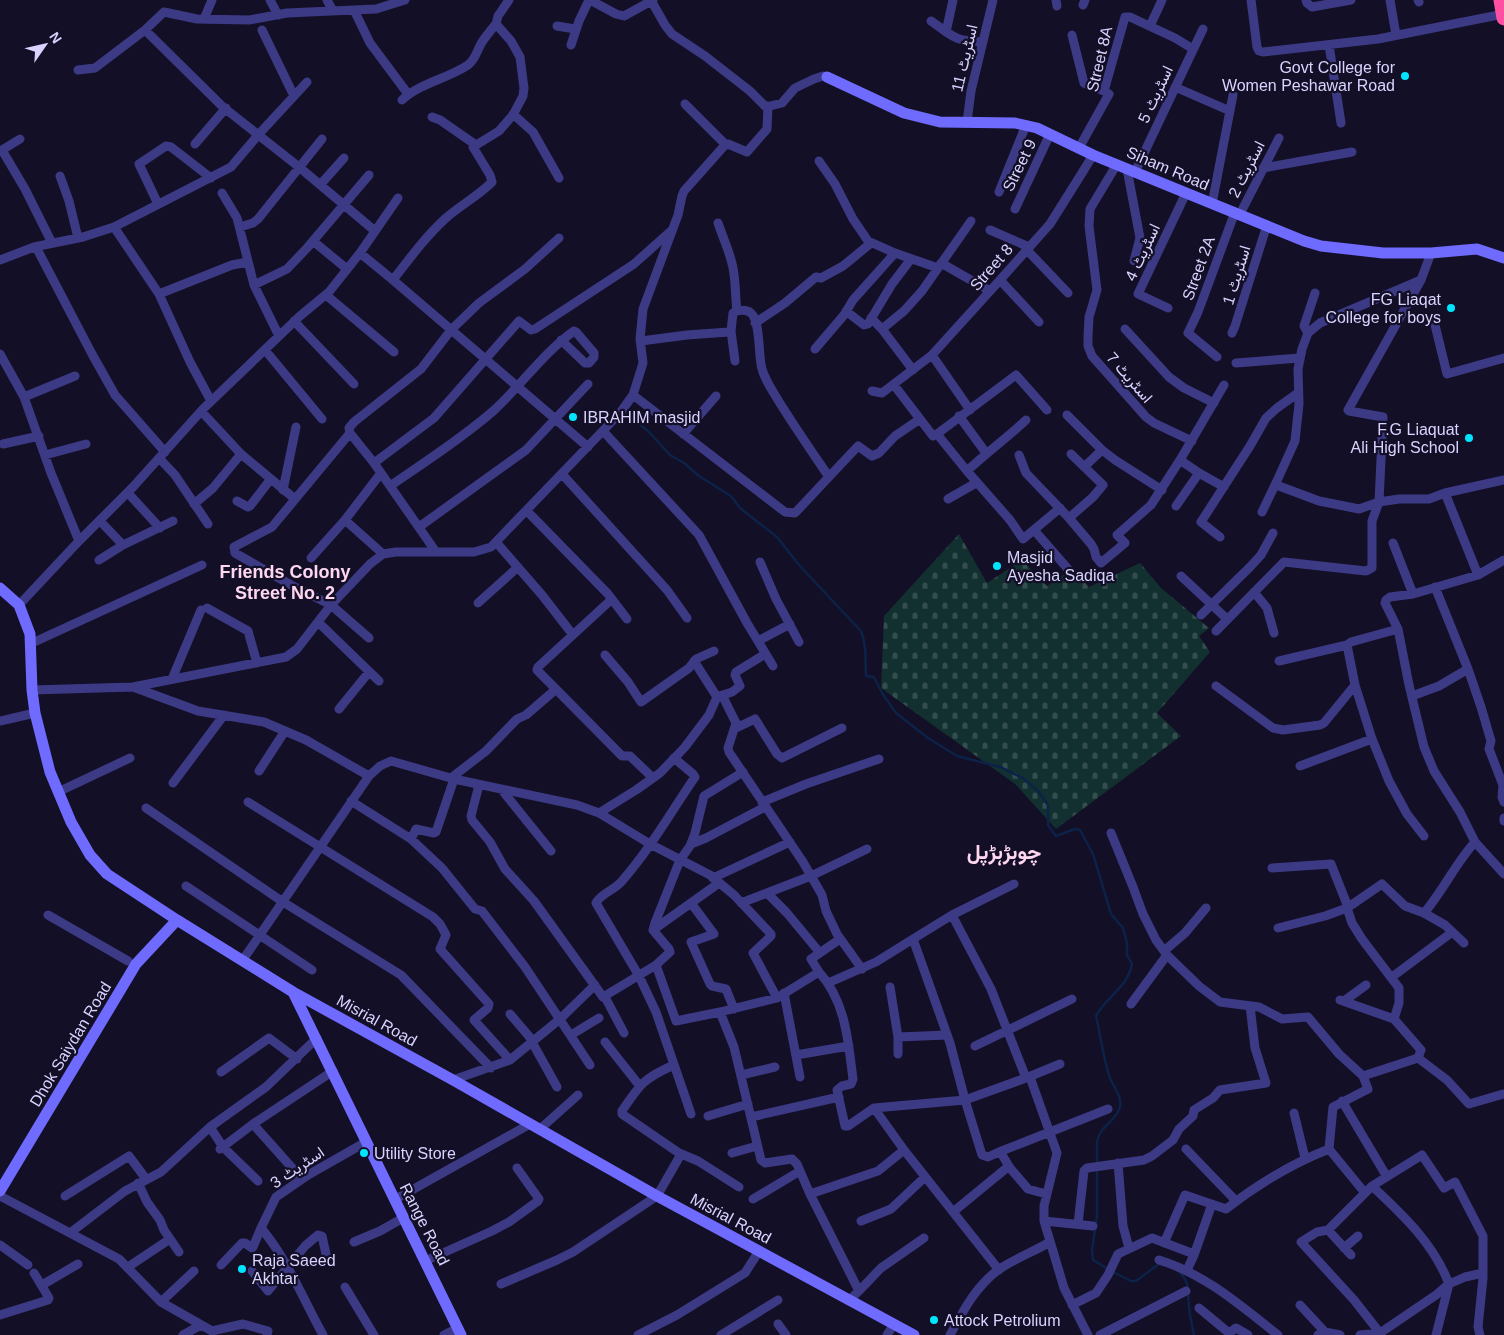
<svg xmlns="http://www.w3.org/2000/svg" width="1504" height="1335" font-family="Helvetica,Vazirmatn,sans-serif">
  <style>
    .cemetery { fill: url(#cemetery-stones) }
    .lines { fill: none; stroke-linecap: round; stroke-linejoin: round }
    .stream { stroke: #0c2248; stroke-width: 2.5 }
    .street { stroke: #3d3a85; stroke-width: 9 }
    .secondary { stroke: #6f6bff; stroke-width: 11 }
    .highway { stroke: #ff4fa3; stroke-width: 15 }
    .poi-dot { fill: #00e5ff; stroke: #130f26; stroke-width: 2 }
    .labels { text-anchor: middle; stroke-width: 4.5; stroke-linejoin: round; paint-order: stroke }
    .street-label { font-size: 16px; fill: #d9d4ff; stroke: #130f26 }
    .poi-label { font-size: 16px; fill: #d9d4ff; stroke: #130f26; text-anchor: start }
    .neighbourhood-label { font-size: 18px; font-weight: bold; fill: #ffd6f0; stroke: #130f26 }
    .district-label { font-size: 21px; font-weight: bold; fill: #ffd6f0; stroke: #130f26 }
  </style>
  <defs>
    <pattern id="cemetery-stones" width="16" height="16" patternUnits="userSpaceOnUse" patternTransform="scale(1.25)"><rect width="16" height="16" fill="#12302f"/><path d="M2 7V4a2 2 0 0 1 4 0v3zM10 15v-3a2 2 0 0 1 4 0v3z" fill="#344d4e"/></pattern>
  </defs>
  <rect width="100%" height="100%" fill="#130f26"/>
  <path class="cemetery" d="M959,534L987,583L1022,560L1047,586L1072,569L1089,587L1140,563L1161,588L1209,628L1199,636L1210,652L1157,713L1181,736L1056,829L1015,784L881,688L884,616Z"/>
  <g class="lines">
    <path class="stream" d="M627,414L648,431L670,455L684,463L699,476L731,496L740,508L777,537L799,565L861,631C867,646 865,660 866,676L874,677L882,693L896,713L928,738L957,756L1000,767L1023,778L1039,792L1048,805V825L1056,836L1075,829L1080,830L1093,854L1111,914L1123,928L1127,943V955L1132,964C1128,987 1106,997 1096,1016C1101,1037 1103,1058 1110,1078C1114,1088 1122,1096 1120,1107C1116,1122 1099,1126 1097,1142V1216L1092,1250L1093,1260L1108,1269
      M1113,1272L1131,1281H1136L1159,1264
      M1180,1273C1191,1283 1187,1294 1189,1307C1190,1316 1192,1326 1194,1335"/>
    <path class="street" d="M270,0L278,15
      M327,0L333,11
      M509,0L498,16L496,24L511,41L520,57L524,88L523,96L513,115L499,131L473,147L490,175L492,182C478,196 461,205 446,218C426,236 410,258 393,280L588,447
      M590,0L616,14L624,16L653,0
      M1056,0L1057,6
      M1251,0L1257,47L1259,51L1263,52L1378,39L1504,14
      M1306,0L1307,3L1312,7L1351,0
      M1390,0L1396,35
      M1418,0L1419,2
      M652,2L665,25L672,34L705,56L750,91L766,107L782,103L795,88L814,79L823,76L827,77
      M1083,5L1085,0
      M354,10L370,43L408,94
      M204,19L212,0
      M931,21C954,37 954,41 983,42
      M557,26L575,29
      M1150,26L1162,0
      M145,30L223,107L299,167L375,231
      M262,30L294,96
      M946,32L953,0
      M1072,35L1084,83L1104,91
      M571,45L579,21L589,0
      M1329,45L1341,123
      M78,70L95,68L145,30L164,12L197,19L249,20L287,13L376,9L405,0
      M1175,87L1230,111
      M402,100C420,83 447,79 468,65C476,59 477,50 482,42C486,36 491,30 496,24
      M685,104L726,145
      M513,114L533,132L559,178
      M432,117L440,120L476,145
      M967,122L971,91L993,0
      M20,139L2,150L25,189L52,243
      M195,144L226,108
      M1079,148L1109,94L1104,91L1125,17H1130L1175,38L1193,49
      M819,161L835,184L853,219L868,241L895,253L938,268
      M1117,164L1090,209L1089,226L1097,290L1089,317L1088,336V346L1092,356L1146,417L1154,423L1192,441
      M1263,168L1352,152
      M1127,169L1140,238L1134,261
      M1135,172L1203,29
      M60,176L69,201L78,238
      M320,185L344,158
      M999,192L1026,125
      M222,193L237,218L254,285L279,336
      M158,204L139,164L166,146L171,147L211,178
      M1212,204L1233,95
      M1015,209L1050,134
      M1240,214L1279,138
      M718,223C723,238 730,252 733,268C736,283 735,296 737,311
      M114,227L159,294L190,362L211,401
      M240,227L253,223L258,219L322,139
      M990,230L1029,247
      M313,241L347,269
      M36,247L92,354L115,395L165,452
      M1026,249L1068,293
      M360,253L393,280
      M1431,253L1421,280L1320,323L1308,333L1302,349L1298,369L1299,404L1295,441L1276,483L1279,486L1319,501L1359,509L1379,502L1399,499H1429L1445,493L1504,480
      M0,260L34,247L83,237L114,227L231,167L259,134L307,82
      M941,263L990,291
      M1000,280L1039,322
      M254,285L287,269L307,248L369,175
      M159,294L232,265L248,262
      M326,295L394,352
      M1168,308L1138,294L1186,193
      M846,311L864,325L868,324L892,284L911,259
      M871,318L882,329L913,370
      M294,321L354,384
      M755,323L785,303L816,277L821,278L843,266L871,243
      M1435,325L1447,374L1504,358
      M882,329L904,311L922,291L971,221
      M1125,329L1169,377L1184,388L1214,403
      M731,331L735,361
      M1232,333L1235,326L1267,225
      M1308,333L1304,326L1315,293
      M641,341L687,335L729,332L731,331L733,313C737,310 746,309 751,313C761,322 758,357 762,369C765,380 772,390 778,400C794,426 812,452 829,477
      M815,349L844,315L853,300L895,253
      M265,350L322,419
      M0,354L24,397L51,473L79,541
      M932,355L970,410
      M1217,357L1188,333L1198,312L1235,212
      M1236,363L1300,358
      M894,385L933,436L937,434L967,471C986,453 1007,438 1026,420
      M872,391L882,393L932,355L1000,280L1050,224L1082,173L1093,155
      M633,395L643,363L640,339L643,309L678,215L682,196L684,191L725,145L728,144L747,152L767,129L768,106
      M24,397L75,376
      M201,411L241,454L295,499
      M1067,415L1102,450L1115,460L1162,490
      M959,416L986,453
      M603,431L699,535L747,623L773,666
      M350,433L272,527L234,547L235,553L291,585L331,605L369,638
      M683,434L716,396
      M937,434L1016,375L1047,410
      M3,444L39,436
      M45,455L86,444
      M1019,455L1026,473L1069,518L1091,544L1094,549L1096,557L1101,563L1125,543L1117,535L1151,505L1180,460L1224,385
      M159,458L175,475L208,524
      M1180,460L1199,473L1224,487
      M374,463L434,418L519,321L531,330L535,329L634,264L672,230
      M1084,467L1102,450
      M967,471L1010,520L1023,539L1060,508
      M562,474L667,590L687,618
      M390,486C425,462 461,439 492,412C521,386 542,354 574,331L576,332L594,353V357L589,363H585L561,340
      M283,490L296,427
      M128,493L160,528
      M1445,493L1478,575
      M948,499L976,483
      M237,501L248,507L250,506L270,480
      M194,504L213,488L241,454
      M1176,506L1199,473
      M527,511L608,594L627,619
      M1262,512L1276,483
      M1069,518L1093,497L1103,485L1071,454
      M345,520L383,554
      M100,521L123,545
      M419,527L526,450L588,384
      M1034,530L1068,569
      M1220,537L1201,522L1250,446L1266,418L1277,408L1298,393
      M496,542L542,595L573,635
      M1393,543L1413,594
      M436,552L374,463L350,433L349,428L354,422L421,369L451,330L479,303L525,269L559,238
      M311,558L345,520L381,473
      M99,560L123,545L173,521
      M1504,560L1478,575L1413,594L1390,597L1386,600L1385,603L1398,629L1409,685L1424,747L1434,771L1460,812L1475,842L1504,874
      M760,562L776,599L799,642
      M1181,576L1227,619
      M1435,587L1468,669L1481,707L1491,741L1489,749L1503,785L1502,797L1504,802
      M1254,592L1267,608L1274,633
      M612,599L538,667L537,670L622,756H630L653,778
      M478,603L518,567
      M19,605L79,541L133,487L203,409L300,316L329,292L360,253L398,198
      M207,608L248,631L257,663
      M1201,615L1250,567L1261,555L1273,533
      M318,622L379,681
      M1398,629L1351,642L1347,645L1355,685L1372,739L1389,781L1407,814L1424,836
      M1216,631L1284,562L1366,571L1372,568V521L1379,502L1383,417L1349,411L1348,410L1421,280
      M758,641L790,624
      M30,644L202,565
      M605,655L628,682L641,702L689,668L696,659L714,651
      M694,661L717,697
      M1279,661L1347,645
      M172,679L201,610
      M1216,686L1273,728L1283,730L1320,725L1324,723L1355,685
      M133,687L198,711L264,722L306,740L369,776
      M32,690L133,687L286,657L297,649L331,605L370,564L383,554L396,552H474L491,547L620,413L633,395L785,512L795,513L858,446L872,456L879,453L895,436L920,419
      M722,695L736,723L728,748L729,752L803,862L822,895L826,911L837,934L862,969
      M1412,696L1439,686L1468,669
      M339,709L369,672
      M0,721L35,713
      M736,728L755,719L777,754L782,758L842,728
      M674,758L693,774L695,777C671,812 650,849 622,881C615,890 601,893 596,903L639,976L656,1012L691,1114
      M1300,766L1372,739
      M259,771L285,731
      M451,778L486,751L517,719L526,715L555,690
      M173,783L224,715
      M479,785L471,816L472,820L490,842L505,869L534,901L603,997L656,965L670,952L669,949L653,930L655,923L680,860L690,846L695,833L704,796L743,772
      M501,789L551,851
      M58,792L130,758
      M351,801L411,839L442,868L475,909L482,911L525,967L590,1065
      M248,802L433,917L440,924L446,935L440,949L489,1004L488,1008L474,1020L510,1060
      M762,802L806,784L879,759
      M146,808L283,902L401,975L491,1068
      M599,813L636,790L660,773L685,747L709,715L717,697L732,692L740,686L735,675L736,672L765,654
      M1504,818V821
      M1111,833L1133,887L1143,914L1156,940L1167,955L1199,986L1220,1002L1259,1007L1282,1019L1308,1017L1339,1054L1363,1076
      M411,839L416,829L434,833L436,832L454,779
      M691,844L706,838L765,807
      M1272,868L1331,864L1348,907
      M713,878L790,842
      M1014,884L952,915L913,939L950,1043L965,1100L982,1155L988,1157L999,1152L1001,1153L1010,1168L1028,1189L1046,1194
      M186,886L312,970
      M767,893L787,913L820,953
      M691,903L714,934L691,942L710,984L712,986L726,989L734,1009
      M741,903L811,876L867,849
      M1424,913L1445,925L1464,943
      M48,915L128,961
      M952,915L991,989L1026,1078
      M1278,928L1325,916L1347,908
      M653,930L719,883
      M1164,951L1185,933L1206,908
      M242,961L369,776L380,766L391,761L454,779L577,805L599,813L650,844L710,875L734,895L771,934V936L753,953L777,998
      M656,965L676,1021L720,1012
      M819,972L811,959L840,939
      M1392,977L1451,933
      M828,983L876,962L913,939
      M890,987L898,1037V1054
      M784,993L800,1077
      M605,997L624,1033
      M1340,1000L1394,1019
      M1344,1001L1366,985
      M1131,1004L1167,955
      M510,1014L533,1041
      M571,1035L599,1018
      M898,1037L947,1035
      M532,1042L557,1087
      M605,1042L639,1085
      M975,1046L1072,999
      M796,1055L849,1046
      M1418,1058L1421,1050L1394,1019L1399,1003V988L1362,939L1352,923L1347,908L1382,884L1405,906L1424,913C1443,891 1455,864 1475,842
      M674,1065C644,1078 640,1084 622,1111V1114L679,1153L698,1161L739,1187
      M221,1072L269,1038L297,1059
      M741,1075L775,1067
      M1030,1077L1057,1153L1044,1206V1221L1064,1288L1088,1335
      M453,1080L510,1060L560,1019L595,985
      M1342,1101L1387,1177
      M874,1108L904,1150L999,1270
      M1294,1113L1305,1158
      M708,1116L748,1104
      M751,1117L839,1097
      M253,1124L302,1179
      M210,1127L223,1147L258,1181
      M540,1129L578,1095
      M220,1149L253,1124L333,1071
      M1186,1149L1236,1201
      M999,1152L1108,1109
      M732,1153L757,1146
      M1118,1163L1123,1226L1129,1248
      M138,1183L147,1202L160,1220L164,1230L179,1252
      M1372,1186L1365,1193L1329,1149L1333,1107L1368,1089L1363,1076L1418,1058L1447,1080L1469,1104L1503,1094
      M1365,1193L1328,1230L1317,1232L1301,1242L1354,1300L1380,1333
      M810,1194L797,1164L792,1159L765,1163L761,1160L734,1047L720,1012L777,998L819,972C846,1002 848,1041 853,1079L851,1084L842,1086L837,1090L845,1126H848L874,1108L965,1100L1026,1078L1060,1064
      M0,1196L119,1259L161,1302L212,1331L243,1324L268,1331L267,1335
      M65,1196L129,1156L146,1179
      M753,1199L800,1171
      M394,1200L530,1124
      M953,1212L1009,1166
      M861,1221L891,1209L925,1177
      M1044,1221L1093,1226
      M1078,1224L1084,1171L1087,1168L1144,1160L1152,1156L1173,1140L1179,1129L1193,1116L1194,1110L1213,1098L1220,1090L1266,1083L1255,1048L1250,1006
      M1328,1230L1351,1255
      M70,1233L125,1191L161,1172L210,1127L266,1087L317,1038
      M354,1242L380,1231L403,1218
      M1164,1243L1185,1195L1226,1209C1258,1184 1291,1164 1329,1149
      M0,1245L28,1265
      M1344,1248L1358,1236
      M1159,1260C1205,1274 1241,1306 1278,1335
      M425,1261L492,1231L509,1222L538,1201L539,1199L517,1168
      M221,1265L242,1243H245L252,1248L253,1247L261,1228
      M128,1267L170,1239
      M1187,1270L1194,1255L1212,1204
      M252,1271L268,1291L305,1246L318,1235L322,1236L326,1254
      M501,1284L557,1260L573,1252L657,1196L680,1156L679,1153
      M42,1285L78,1264
      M345,1287L374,1335
      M859,1291L881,1268L924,1238
      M849,1300L859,1291L810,1194L878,1171L904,1150
      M161,1302L194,1271
      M1072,1305L1096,1293L1108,1275L1118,1254L1152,1238L1194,1254
      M1300,1305L1325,1332
      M1199,1308L1229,1333L1236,1328L1248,1335
      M0,1315L48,1300L49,1298L34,1273
      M778,1324L786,1335
      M183,1335L201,1325
      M323,1335C303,1299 288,1260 261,1228L276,1197L308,1175L366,1142
      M444,1335L458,1328
      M638,1335L677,1315L745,1273L759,1251
      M721,1335L778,1300
      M887,1335L894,1324
      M950,1335C963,1311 976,1286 998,1270C1014,1259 1033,1252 1050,1242
      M1100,1335L1186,1291
      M1318,1335L1325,1332L1340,1335
      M1360,1335L1380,1333L1436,1295L1449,1284L1465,1277L1483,1273
      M1436,1335L1449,1284C1434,1244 1403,1215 1372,1186L1422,1155L1444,1188L1455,1182L1483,1236V1278L1478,1327L1480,1335"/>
    <path class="secondary" d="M827,77L904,113L940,122L1015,123L1037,128L1093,155L1304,241L1321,246L1383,253H1431L1477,249L1504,258
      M0,588L19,605L30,634L32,690L35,713L50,772L71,822L90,855L107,874L177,920L293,992L453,1080L657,1196L914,1335
      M293,992L461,1335
      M0,1191L136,964L177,920"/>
    <path class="highway" d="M1501,0L1504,18"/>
  </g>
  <g class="poi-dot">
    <circle cx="1405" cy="76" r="5"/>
    <circle cx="1451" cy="308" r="5"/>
    <circle cx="573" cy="417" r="5"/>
    <circle cx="1469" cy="438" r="5"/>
    <circle cx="997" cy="566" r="5"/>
    <circle cx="364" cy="1153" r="5"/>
    <circle cx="242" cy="1269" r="5"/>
    <circle cx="934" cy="1320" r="5"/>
  </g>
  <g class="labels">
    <g class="street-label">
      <text transform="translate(964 58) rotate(-77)" y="6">اسٹریٹ 11</text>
      <text transform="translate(1099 59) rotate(-77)" y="6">Street 8A</text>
      <text transform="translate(1155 94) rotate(-65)" y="6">اسٹریٹ 5</text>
      <text transform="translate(1019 165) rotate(-64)" y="6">Street 9</text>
      <text transform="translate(1168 168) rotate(23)" y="6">Siham Road</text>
      <text transform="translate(1246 169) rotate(-63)" y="6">اسٹریٹ 2</text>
      <text transform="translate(1142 252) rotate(-65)" y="6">اسٹریٹ 4</text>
      <text transform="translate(991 267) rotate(-49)" y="6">Street 8</text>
      <text transform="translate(1198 268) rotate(-70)" y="6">Street 2A</text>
      <text transform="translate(1236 275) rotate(-73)" y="6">اسٹریٹ 1</text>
      <text transform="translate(1130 377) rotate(49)" y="6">اسٹریٹ 7</text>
      <text transform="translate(377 1020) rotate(29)" y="6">Misrial Road</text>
      <text transform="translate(70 1044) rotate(-59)" y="6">Dhok Saiydan Road</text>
      <text transform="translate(297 1167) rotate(-34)" y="6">اسٹریٹ 3</text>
      <text transform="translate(731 1218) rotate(28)" y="6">Misrial Road</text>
      <text transform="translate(425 1224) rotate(63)" y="6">Range Road</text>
    </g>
    <g class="poi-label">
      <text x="1395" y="73" text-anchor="end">Govt College for<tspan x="1395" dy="18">Women Peshawar Road</tspan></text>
      <text x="1441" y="305" text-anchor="end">FG Liaqat<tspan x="1441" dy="18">College for boys</tspan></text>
      <text x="583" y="423">IBRAHIM masjid</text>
      <text x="1459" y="435" text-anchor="end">F.G Liaquat<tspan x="1459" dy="18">Ali High School</tspan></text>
      <text x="1007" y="563">Masjid<tspan x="1007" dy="18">Ayesha Sadiqa</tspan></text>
      <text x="374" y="1159">Utility Store</text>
      <text x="252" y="1266">Raja Saeed<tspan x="252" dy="18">Akhtar</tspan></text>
      <text x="944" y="1326">Attock Petrolium</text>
    </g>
    <g class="neighbourhood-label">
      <text x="285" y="578">Friends Colony<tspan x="285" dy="21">Street No. 2</tspan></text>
    </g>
    <g class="district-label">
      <text x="1004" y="859">چوہڑہڑپل</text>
    </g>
  </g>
  <g transform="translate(45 45) rotate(56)" stroke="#130f26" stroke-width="4" paint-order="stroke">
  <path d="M0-4L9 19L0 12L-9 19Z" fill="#d9d4ff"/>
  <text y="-8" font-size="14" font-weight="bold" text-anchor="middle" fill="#d9d4ff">N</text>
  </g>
</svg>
